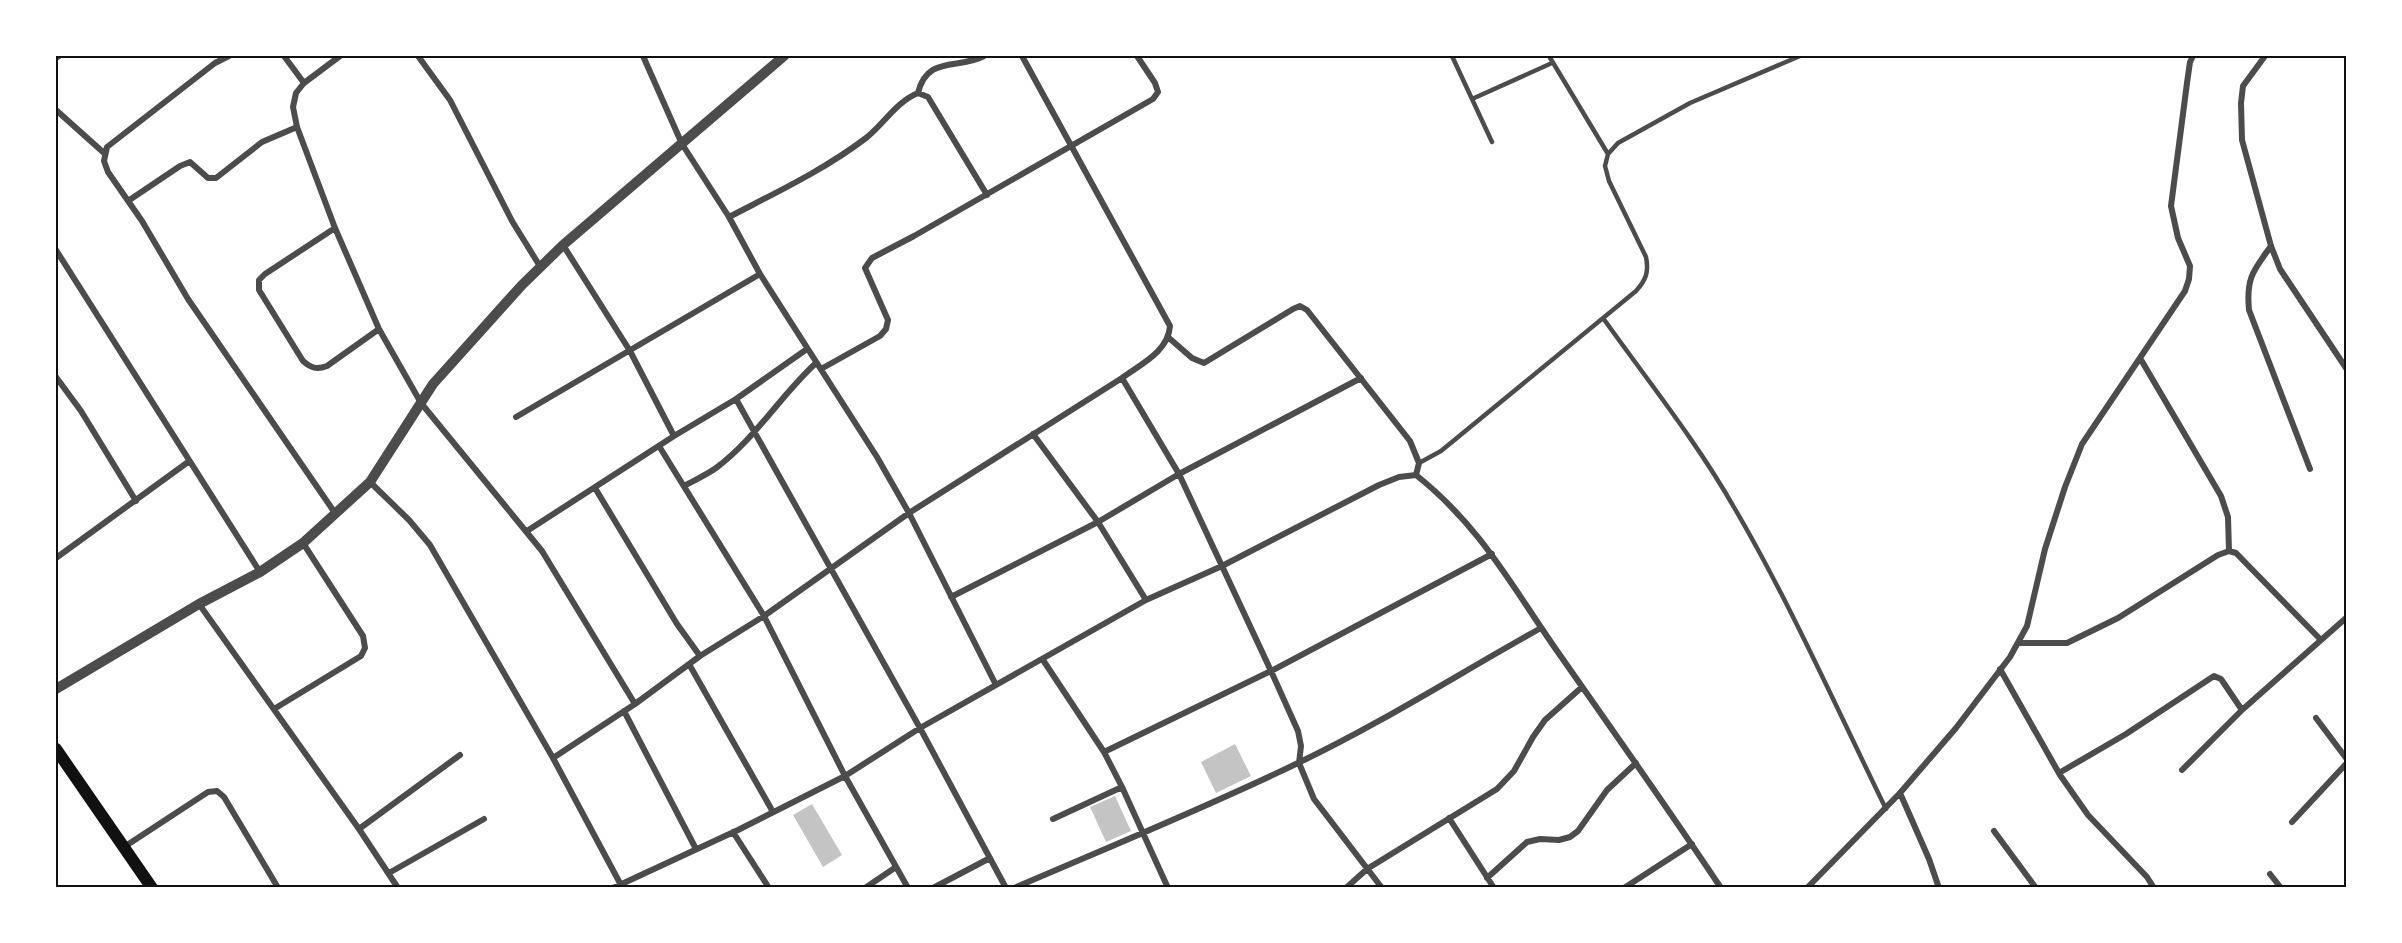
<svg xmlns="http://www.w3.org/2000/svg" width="2402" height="943" font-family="Poppins,sans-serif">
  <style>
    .building { fill: #c4c4c4 }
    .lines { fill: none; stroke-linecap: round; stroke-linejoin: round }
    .service { stroke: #4c4c4c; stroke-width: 4.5 }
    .minor { stroke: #4c4c4c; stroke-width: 6 }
    .tertiary { stroke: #4c4c4c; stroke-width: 10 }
    .secondary { stroke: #111; stroke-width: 12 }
    .neatline { fill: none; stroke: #111; stroke-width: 2 }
  </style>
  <rect width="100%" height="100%" fill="#fff"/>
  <path class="building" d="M1235,744L1251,776L1216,793L1201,762Z
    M1115,796L1131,831L1106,842L1090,807Z
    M812,804L842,855L823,867L793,815Z"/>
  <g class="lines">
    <path class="service" d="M1452,56L1492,142
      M1549,56L1608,154
      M1472,99L1552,63
      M1603,318C1648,381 1697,442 1735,509C1791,605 1837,709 1886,809
      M1419,463L1441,451L1636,291C1646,280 1649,272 1646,257L1609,181L1605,166L1608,154L1618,143L1690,103L1800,56"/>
    <path class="minor" d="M229,56L215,63L107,147L104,161L108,172L142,221L188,299L335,513
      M284,56L304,83
      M340,56L304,83L296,93L293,107L297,127L335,228L379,329L421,403L542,551L635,704
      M418,56L450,100L512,221L541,268
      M643,56L682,144L729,217L760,274L877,457L909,513L996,685
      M1022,56L1170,326C1168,352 1141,364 1122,378L1179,474L1271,671L1298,731L1301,746L1299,763L1314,799L1382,888
      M2265,56L2243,86L2241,103L2242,140L2271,246L2280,269L2346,368
      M56,58L59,56
      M918,93C927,55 958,70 984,56
      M56,110L104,153
      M128,201L180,166L190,162L208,178H216L262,142L297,127
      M729,217C775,193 824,170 866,138C884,124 896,102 918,93L928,97L987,195
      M335,228L265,274L259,280V290L303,361C311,368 317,370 327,366L379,329
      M563,245L630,351L674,436
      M2271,246C2253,271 2246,278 2249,310L2310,469
      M56,250L260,572
      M1169,338L1192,358L1204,363L1293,309L1300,306L1307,310L1410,441L1419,463L1416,475
      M2140,358L2221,496L2228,517L2229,551
      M821,369L880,336L886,329L888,320L865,268L872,258L914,236L1153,99L1158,92L1155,83L1137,56
      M56,377L81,411L136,501
      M736,399L920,728L1006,888
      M516,417L760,274
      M1033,434L1098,522L1146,600
      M659,446L764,616L845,776L908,888
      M370,482L409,520L430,545L553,758L622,887
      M684,486C695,480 706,475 716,468C755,439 781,395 816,363
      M595,488L677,624L700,656
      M527,531L674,436L736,399L807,349
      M56,558L188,462
      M951,597L1098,522L1179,474L1361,378
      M199,604L359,829L398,888
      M2018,643H2067L2118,618L2218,555L2229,551L2236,553L2321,640
      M1043,660L1104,752L1122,787L1168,888
      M689,664L773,812
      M2000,669L2060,775L2088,815L2147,877L2154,888
      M274,709L361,656L365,648L363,636L303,543
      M624,711L696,849
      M2316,718L2346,758
      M1104,752L1271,671L1492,554
      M553,758L635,704L700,656L764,616L909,513L1122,378
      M2182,770L2242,710L2346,618
      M2059,773L2126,734L2214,676L2221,679L2242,710
      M1900,793L1929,859L1939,888
      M1449,818L1494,888
      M1053,819L1122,787
      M2292,822L2346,764
      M359,829L460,755
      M1994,831L2036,888
      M733,832L769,888
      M124,847L208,792L217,791L224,797L277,886
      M389,873L484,819
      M2270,874L2281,888
      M1487,878L1527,842L1540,839L1559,840L1570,837L1578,831L1607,790L1636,763
      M613,888L738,830L845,776L920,728L1146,600L1222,566L1379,485L1399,477L1416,475C1479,525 1510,583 1555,648C1611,728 1667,807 1721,888
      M865,888L896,867
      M933,888L990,858
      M1014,888C1109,847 1205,808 1298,763C1382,723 1460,673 1541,628
      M1346,888L1367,869L1497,789L1514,771L1533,737L1545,720L1582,687
      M1624,888L1692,844
      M1807,888L1900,793L1956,728L2010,657L2027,626L2045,549L2065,487L2082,444L2185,291L2189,279L2190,266L2178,238L2171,206L2187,83L2190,62L2193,56"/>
    <path class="tertiary" d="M56,689L199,604L260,572L303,543L370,482L433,384L522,285L563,245L784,56"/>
    <path class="secondary" d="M56,749L152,888"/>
  </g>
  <rect width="2402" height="943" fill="none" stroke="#ffffff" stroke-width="114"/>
  <rect x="57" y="57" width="2288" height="829" class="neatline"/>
</svg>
